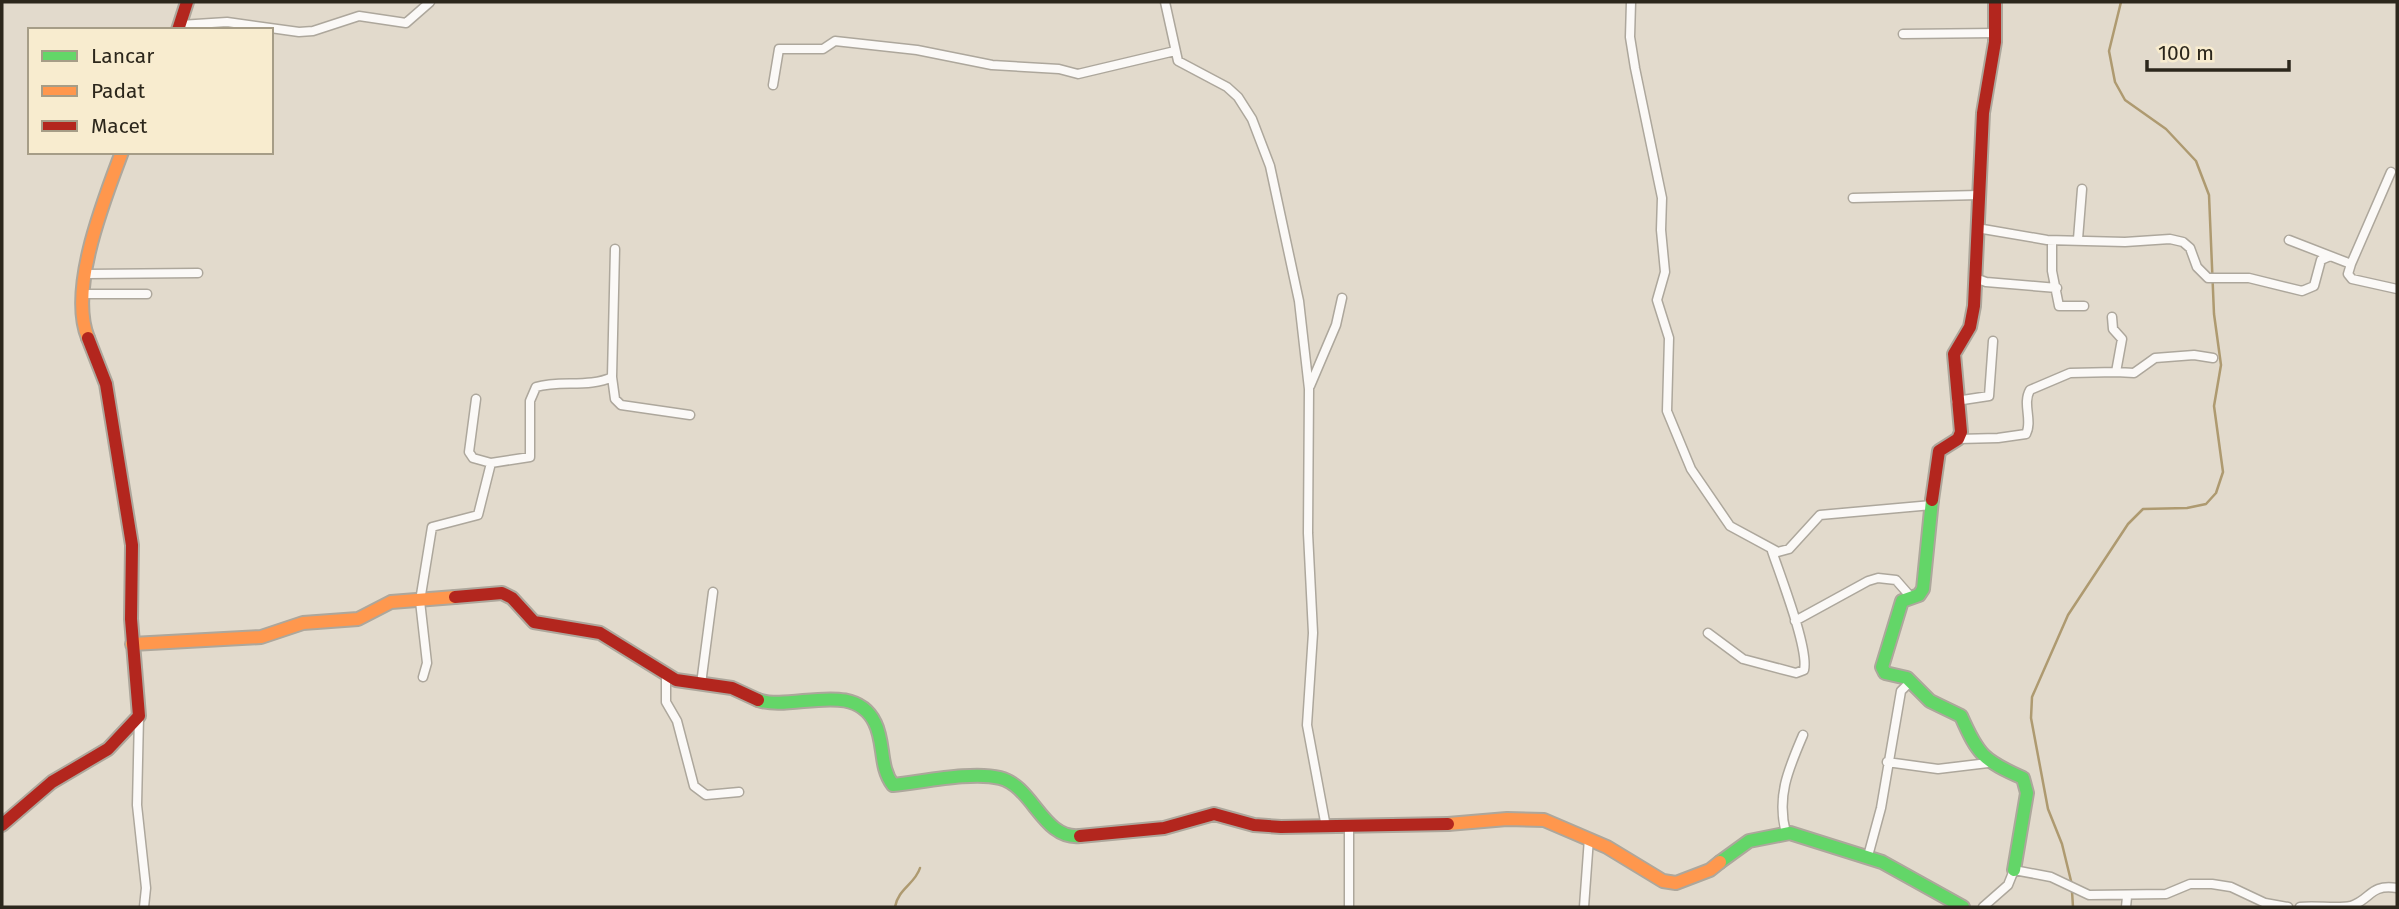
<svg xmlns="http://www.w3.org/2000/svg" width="2399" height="909" font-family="'Fira Sans',sans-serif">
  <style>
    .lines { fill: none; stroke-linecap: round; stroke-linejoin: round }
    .stream { stroke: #ae9a70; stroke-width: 2.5 }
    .street-casing { stroke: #ada79c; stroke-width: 11 }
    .fast-casing { stroke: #ada79c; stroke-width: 16 }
    .slow-casing { stroke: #ada79c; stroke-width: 16 }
    .jam-casing { stroke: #ada79c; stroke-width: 16 }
    .street { stroke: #fbf9f7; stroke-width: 8 }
    .fast { stroke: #63d668; stroke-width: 12 }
    .slow { stroke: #ff974d; stroke-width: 12 }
    .jam { stroke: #b3261e; stroke-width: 12 }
  </style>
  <rect width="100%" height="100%" fill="#e2dacc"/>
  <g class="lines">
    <path class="stream" d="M2072,885L2062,844L2048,809L2031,718L2032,697L2068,615L2128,524L2143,509L2187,508L2206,504L2216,493L2223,472L2214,406L2221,365L2214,314L2209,195L2196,161L2166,129L2125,100L2115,82L2109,51L2121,2
      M2072,891L2073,907
      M895,907C898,889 915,884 920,868"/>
    <g class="street-casing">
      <path id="street" d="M1165,2L1178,61L1227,87L1238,97L1252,119L1270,166L1299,301L1309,389L1308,533L1313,633L1307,725L1326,827
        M1631,2L1630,37L1635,68L1662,198L1661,230L1665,272L1657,300L1669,338L1667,411L1691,469L1730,526L1778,552L1789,549L1820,515L1932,505
        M180,25L227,22L299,32L313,31L359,16L406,23L430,2
        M1903,34L1996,33
        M773,85L779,49H823L835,41L917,50L992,65L1059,69L1078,74L1175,51
        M1853,198L1979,195
        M1977,228L2047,240L2125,242L2170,239L2183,242L2190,248L2197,267L2208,278H2249L2302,291L2314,286L2321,260L2328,257
        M2078,239L2082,189
        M2289,240L2351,264L2348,274L2352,279L2397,289
        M2052,241V271L2059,306H2084
        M2351,264L2391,172
        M87,274L198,273
        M1975,278L1986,282L2057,288
        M85,294H147
        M2112,317L2113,329L2122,339L2116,372L2134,373L2155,358L2194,355L2213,358
        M612,377L615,399L621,405L690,415
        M1310,386L1336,325L1342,298
        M476,399L469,452L473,458L491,463
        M1956,401L1989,396L1993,341
        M1958,439L1998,438L2026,434C2033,421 2022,404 2030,390L2070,373L2116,372
        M1795,621L1868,581L1878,578L1896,580L1910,596
        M1708,633L1743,659L1796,673L1804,670C1809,649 1780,575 1772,551
        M666,675V702L677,721L694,786L706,795L739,792
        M423,677L427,663L420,601L432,527L478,515L491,463L530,457V401L536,387C560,380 590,388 612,377L615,249
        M701,684L713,592
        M139,716L137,805L146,888L144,907
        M1887,762L1938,769L1988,763
        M1786,833C1776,796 1789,768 1803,735
        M1868,856L1881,808L1901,691L1911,681
        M1349,907V828
        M1584,907L1589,838
        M1983,907L2008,885L2014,870L2051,877L2089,895L2166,894L2190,884H2212L2231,887L2265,903L2288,907
        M2126,907L2127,897
        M2300,907C2316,905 2336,909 2351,906C2372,899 2369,884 2397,888"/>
    </g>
    <g class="fast-casing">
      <path id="fast" d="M1932,500L1923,589L1919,595L1902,601L1882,667L1885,673L1907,678L1930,701L1961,716C1978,755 1984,761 2023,778L2027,793L2014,870
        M758,700C792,712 854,679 875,723C885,743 879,767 893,785C923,782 972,771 1000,778C1033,786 1043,840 1080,836
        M1720,862L1749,841L1790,833L1882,862L1963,907"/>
    </g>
    <g class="slow-casing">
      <path id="slow" d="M88,338C68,289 104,200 122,152
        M132,644L261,637L303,623L358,619L391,602L455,597
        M1448,824L1507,819L1544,820L1607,847L1663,881L1676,883L1710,870L1720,862"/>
    </g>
    <g class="jam-casing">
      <path id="jam" d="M178,30L187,2
        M1932,500L1939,451L1958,439L1961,432L1954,354L1970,327L1974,306L1983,113L1995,42V2
        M455,597L502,593L512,598L534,622L600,633L676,680L732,688L758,700
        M2,825L52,782L108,749L139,716L131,619L132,545L106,384L88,338
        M1080,836L1164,828L1214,814L1254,825L1281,827L1448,824"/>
    </g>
    <use href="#street" class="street"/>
    <use href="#fast" class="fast"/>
    <use href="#slow" class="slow"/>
    <use href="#jam" class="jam"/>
  </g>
  <rect width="2399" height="909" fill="none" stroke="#2c271c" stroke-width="7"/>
  <rect x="28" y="28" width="245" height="126" fill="#f8eccf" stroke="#a69d87" stroke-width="2"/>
  <rect x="42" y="51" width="35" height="10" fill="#63d668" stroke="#a69d87" stroke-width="2"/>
  <text x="91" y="63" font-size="21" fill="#2c271c">Lancar</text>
  <rect x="42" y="86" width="35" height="10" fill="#ff974d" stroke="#a69d87" stroke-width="2"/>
  <text x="91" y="98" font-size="21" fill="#2c271c">Padat</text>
  <rect x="42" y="121" width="35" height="10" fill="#b3261e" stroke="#a69d87" stroke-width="2"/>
  <text x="91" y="133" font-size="21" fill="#2c271c">Macet</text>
  <path d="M2147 60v10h142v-10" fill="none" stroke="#2c271c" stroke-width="3.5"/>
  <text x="2158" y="60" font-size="21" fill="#2c271c" stroke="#f8eccf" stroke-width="5" paint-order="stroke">100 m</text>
</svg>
